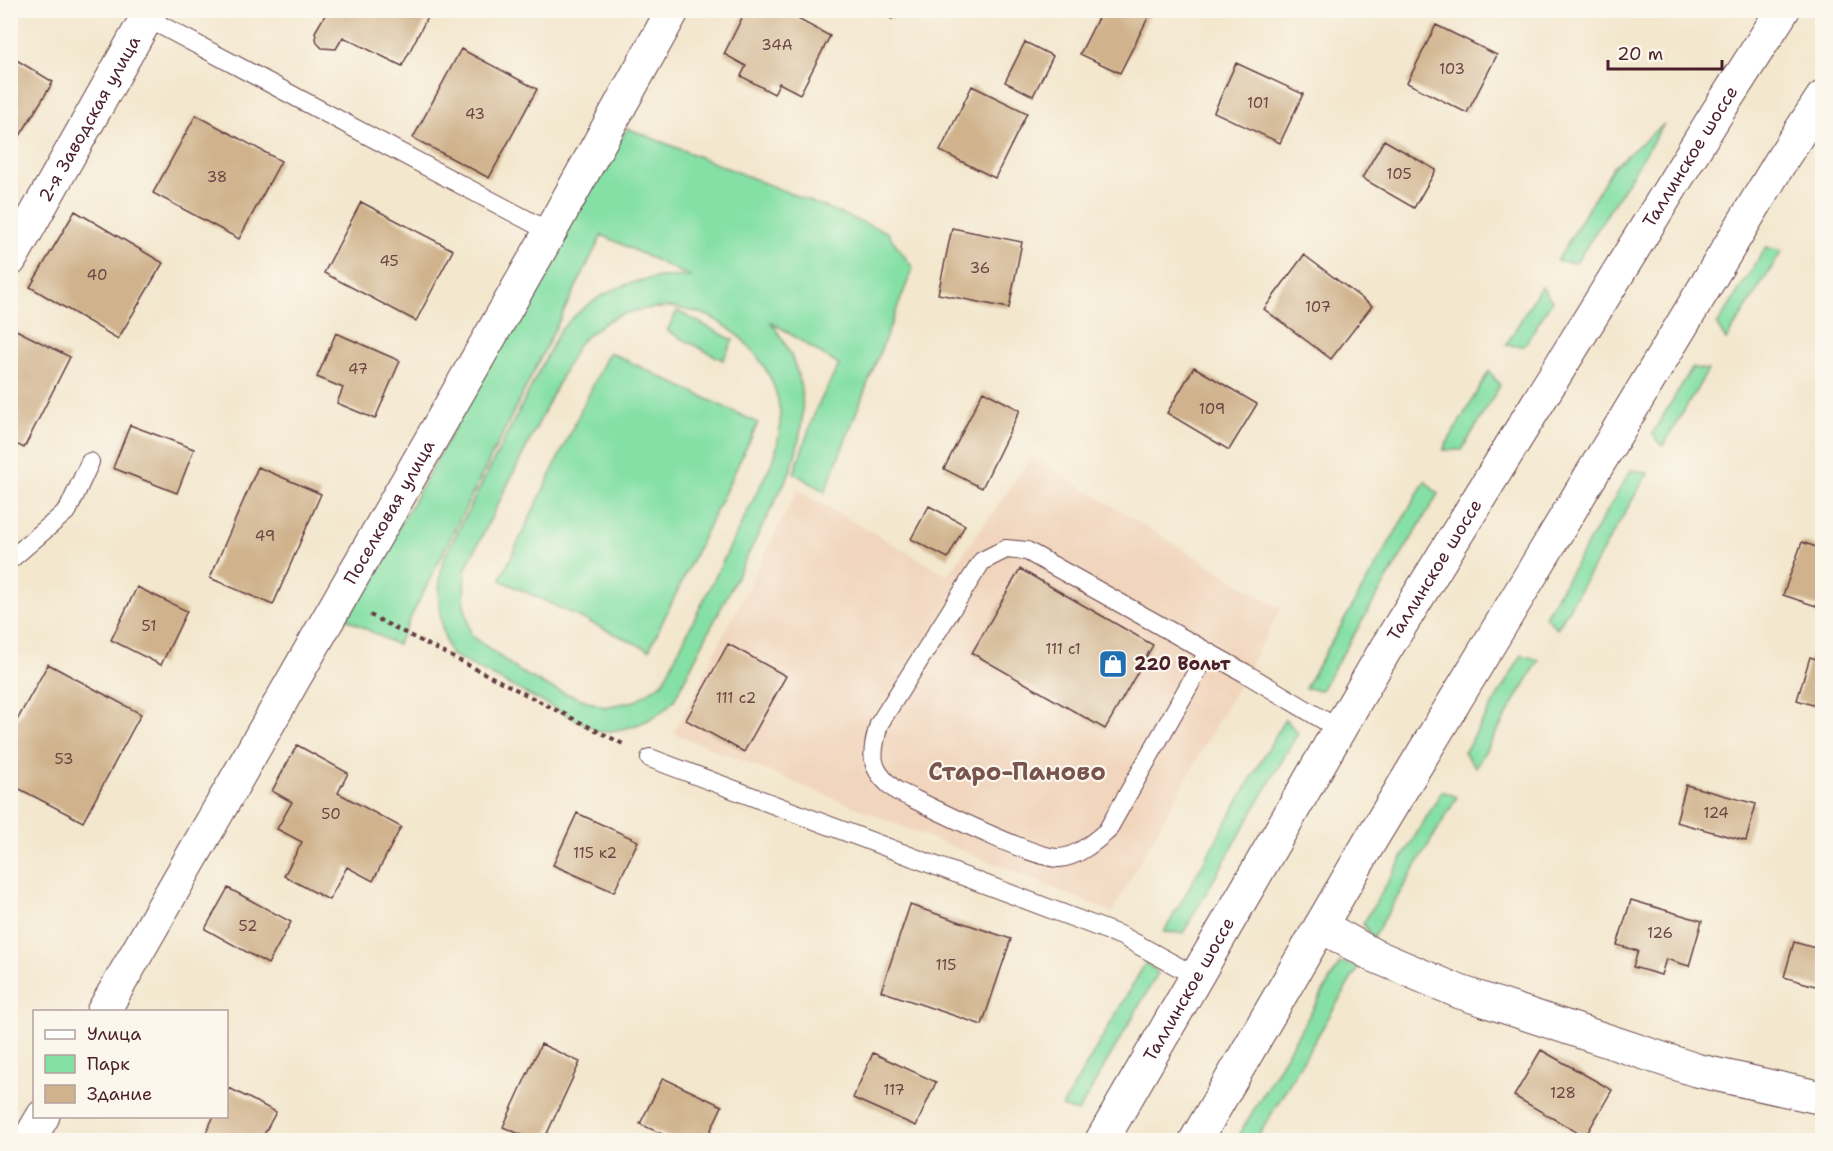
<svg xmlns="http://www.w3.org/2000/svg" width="1833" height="1151" font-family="'Shantell Sans',sans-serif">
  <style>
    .built { fill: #f1d5bd }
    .green { fill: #85e0a6; stroke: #688068; stroke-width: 1.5; fill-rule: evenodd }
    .building { fill: #d0b38d }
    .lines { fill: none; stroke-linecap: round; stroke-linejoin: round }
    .service-casing { stroke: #633d43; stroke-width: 20 }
    .minor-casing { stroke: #633d43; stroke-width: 35 }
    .primary-casing { stroke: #633d43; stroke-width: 35 }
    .path { stroke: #633d43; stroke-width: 4; stroke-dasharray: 4.5 4.5; stroke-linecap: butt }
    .service { stroke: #fff; stroke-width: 18 }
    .minor { stroke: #fff; stroke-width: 33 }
    .primary { stroke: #fff; stroke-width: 33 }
    .labels { text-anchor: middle; stroke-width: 4.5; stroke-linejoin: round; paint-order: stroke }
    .number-label { font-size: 15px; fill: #6c4444 }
    .street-label { font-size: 18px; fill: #4a1f2b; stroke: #fbf7ec }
    .poi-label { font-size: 18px; font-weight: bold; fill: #4a1f2b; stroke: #fbf7ec; text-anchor: start }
    .district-label { font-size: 24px; font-weight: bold; fill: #79534d; stroke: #fbf7ec }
  </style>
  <rect width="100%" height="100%" fill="#fbf7ec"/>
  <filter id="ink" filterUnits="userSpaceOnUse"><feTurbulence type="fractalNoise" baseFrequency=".0167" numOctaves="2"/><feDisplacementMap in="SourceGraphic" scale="12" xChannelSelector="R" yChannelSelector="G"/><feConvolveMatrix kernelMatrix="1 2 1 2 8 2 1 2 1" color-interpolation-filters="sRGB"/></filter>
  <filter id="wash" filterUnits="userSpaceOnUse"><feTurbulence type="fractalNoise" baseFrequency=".008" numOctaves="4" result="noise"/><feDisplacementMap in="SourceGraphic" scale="24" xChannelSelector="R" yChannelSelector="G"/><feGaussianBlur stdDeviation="1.35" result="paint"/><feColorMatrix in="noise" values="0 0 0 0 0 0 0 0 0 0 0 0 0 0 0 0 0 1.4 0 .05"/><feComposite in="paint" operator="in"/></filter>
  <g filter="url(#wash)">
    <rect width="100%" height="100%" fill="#f3e7ce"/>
    <path class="built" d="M1032,457L1281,609L1112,912L674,733L797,490L948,575Z"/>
    <path class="green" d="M1664,124L1576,263L1557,261L1613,167Z
      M627,128L887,232L913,268L825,492L794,473L816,409L839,365L770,321C808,372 810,413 790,472L674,700C655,722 629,730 600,732L450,654C438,621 436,594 443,560L559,332C594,291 637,273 691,277L602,235L397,645L347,619L572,220ZM670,307C682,309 696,311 706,315C747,334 782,377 780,424C780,434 777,445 775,456L663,682L635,701L604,707L548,687L519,671L471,635L464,604L465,570L578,344C612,313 625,310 670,307Z
      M1766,247L1782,251L1726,340L1717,325Z
      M1541,286L1552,301L1524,346L1506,345Z
      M677,311L733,340L723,360L667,331Z
      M609,352L758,423L649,650L500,580Z
      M1692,368L1708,370L1663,446L1652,434Z
      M1489,371L1500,385L1462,450H1443Z
      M1631,470L1648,473L1557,629L1545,616Z
      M1425,481L1438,494L1321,690L1305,688Z
      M1522,655L1539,660L1476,767L1464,753Z
      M1285,719L1298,733L1183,933L1164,932Z
      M1442,791L1457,797L1373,938L1363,924Z
      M1146,962L1158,973L1078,1112L1062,1107Z
      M1340,963L1359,966L1256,1140H1236Z"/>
    <g id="blocks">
      <path class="building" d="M328,10H431L402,66L343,37L336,49L322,48L317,43L315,32Z
        M746,10H781L830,36L800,94L779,83L774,94L741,76L746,66L724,54Z
        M875,10H896L892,19Z
        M1102,10H1152L1120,73L1080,54Z
        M1436,25L1497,55L1467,113L1407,83Z
        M1025,42L1053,56L1033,96L1005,82Z
        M461,49L537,89L489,178L413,138Z
        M10,56L53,82L12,149L10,148Z
        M1236,63L1303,94L1280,143L1214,112Z
        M972,86L1027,113L995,178L940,151Z
        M196,115L281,161L239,239L153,193Z
        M1384,140L1436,170L1414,208L1362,178Z
        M361,202L453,250L416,321L324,273Z
        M75,211L163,263L118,339L30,287Z
        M952,228L1022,242L1009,308L938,294Z
        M1304,255L1372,306L1331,359L1264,309Z
        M10,327L70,357L24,448L10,441Z
        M336,333L400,361L375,419L337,403L343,388L317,377Z
        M1194,367L1257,404L1229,450L1167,413Z
        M983,391L1020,410L982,488L944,469Z
        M130,425L194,449L177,493L113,468Z
        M258,467L321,494L273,605L210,578Z
        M929,506L965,525L948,558L911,539Z
        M1802,542L1822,549V608L1783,595Z
        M1020,569L1153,645L1105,729L972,653Z
        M137,587L187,611L161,665L111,640Z
        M728,644L786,676L744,752L686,720Z
        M1810,657L1822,661V708L1797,700Z
        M48,664L141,714L83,822L10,784V733Z
        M297,745L348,773L338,793L401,827L373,881L347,867L329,900L284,876L302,842L277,829L292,802L272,791Z
        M1686,785L1756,804L1746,841L1676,822Z
        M577,813L638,841L614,892L553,865Z
        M228,888L291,922L268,964L205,929Z
        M1631,900L1702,921L1689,966L1666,959L1661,975L1633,967L1638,951L1617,945Z
        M910,905L1011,939L982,1025L881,991Z
        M1794,942L1822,950V988L1784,977Z
        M541,1044L580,1062L544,1140H534L503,1127Z
        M1541,1050L1612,1090L1585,1137L1514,1096Z
        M873,1053L936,1082L916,1126L853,1098Z
        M663,1078L722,1106L706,1140H675L640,1124Z
        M229,1088L276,1112L261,1140H210L204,1137L214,1116H226V1093Z"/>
    </g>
  </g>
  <g filter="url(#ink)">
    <use href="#blocks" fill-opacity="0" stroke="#633d43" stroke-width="1.5"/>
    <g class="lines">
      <g class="service-casing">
        <path id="service" d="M147,18L550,232
          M10,560L68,510L90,462
          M1208,652L1107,831C1094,842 1077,857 1059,858C1033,859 927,805 897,791C869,770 870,757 879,724L982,561L1006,549L1027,551L1245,673L1340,730
          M650,758L1122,936L1197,977"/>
      </g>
      <g class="minor-casing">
        <g id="minor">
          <path id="s1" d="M10,260L151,10"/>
          <path d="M1321,926L1373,955L1460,992L1696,1070L1822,1098"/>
          <path id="s2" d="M103,1012L550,232L673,10"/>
          <path d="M29,1140L43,1116"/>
        </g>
      </g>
      <g class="primary-casing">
        <g id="primary">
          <path id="s3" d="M1102,1140L1385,650L1717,113L1783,10"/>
          <path d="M1196,1140L1369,843L1784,156L1822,98"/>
        </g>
      </g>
      <path class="path" d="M370,615L625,745"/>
      <use href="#service" class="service"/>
      <use href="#minor" class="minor"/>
      <use href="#primary" class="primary"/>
    </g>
  </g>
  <defs>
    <g id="shop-square" transform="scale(1.5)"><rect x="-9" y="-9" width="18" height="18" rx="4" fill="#1f6fb2" stroke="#fbf7ec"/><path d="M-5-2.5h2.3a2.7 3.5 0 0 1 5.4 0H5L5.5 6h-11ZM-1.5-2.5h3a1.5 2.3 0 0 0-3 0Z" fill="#fff"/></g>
  </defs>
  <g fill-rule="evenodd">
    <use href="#shop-square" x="1113" y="664"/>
  </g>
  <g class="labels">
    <g class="number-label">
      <text x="777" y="50">34А</text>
      <text x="1452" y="74">103</text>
      <text x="1258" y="108">101</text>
      <text x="475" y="119">43</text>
      <text x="1399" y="179">105</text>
      <text x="217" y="182">38</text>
      <text x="389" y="266">45</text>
      <text x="980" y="273">36</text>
      <text x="97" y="280">40</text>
      <text x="1318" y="312">107</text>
      <text x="358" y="374">47</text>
      <text x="1212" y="414">109</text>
      <text x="265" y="541">49</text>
      <text x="149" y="631">51</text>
      <text x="1063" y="654">111 с1</text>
      <text x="736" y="703">111 с2</text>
      <text x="64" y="764">53</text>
      <text x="1716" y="818">124</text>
      <text x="331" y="819">50</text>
      <text x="595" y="858">115 к2</text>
      <text x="248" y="931">52</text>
      <text x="1660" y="938">126</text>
      <text x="946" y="970">115</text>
      <text x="894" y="1095">117</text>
      <text x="1563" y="1098">128</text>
    </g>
    <g class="street-label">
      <text dy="6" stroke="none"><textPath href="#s1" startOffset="162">2-я Заводская улица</textPath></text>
      <text dy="6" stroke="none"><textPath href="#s3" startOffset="1146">Таллинское шоссе</textPath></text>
      <text dy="6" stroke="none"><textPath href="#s2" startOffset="576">Поселковая улица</textPath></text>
      <text dy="6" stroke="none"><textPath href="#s3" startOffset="660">Таллинское шоссе</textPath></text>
      <text dy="6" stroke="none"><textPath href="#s3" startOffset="174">Таллинское шоссе</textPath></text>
    </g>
    <g class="poi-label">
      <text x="1134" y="670">220 Вольт</text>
    </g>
    <g class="district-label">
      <text x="1017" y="780">Старо-Паново</text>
    </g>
  </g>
  <rect width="1833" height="1151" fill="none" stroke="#fbf7ec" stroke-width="36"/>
  <rect x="33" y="1010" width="195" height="108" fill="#fbf7ec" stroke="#b4a19f" stroke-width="1.5"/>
  <rect x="45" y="1030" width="30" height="9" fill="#ffffff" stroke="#b4a19f" stroke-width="1.5"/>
  <text x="87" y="1040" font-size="18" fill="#4a1f2b">Улица</text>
  <rect x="45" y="1055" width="30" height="18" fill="#85e0a6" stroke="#b4a19f" stroke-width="1.5"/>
  <text x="87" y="1070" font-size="18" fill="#4a1f2b">Парк</text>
  <rect x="45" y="1085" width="30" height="18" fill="#d0b38d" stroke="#b4a19f" stroke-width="1.5"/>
  <text x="87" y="1100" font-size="18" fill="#4a1f2b">Здание</text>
  <path d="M1608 60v9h114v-9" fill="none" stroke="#4a1f2b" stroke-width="3"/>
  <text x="1617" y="60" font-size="18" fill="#4a1f2b" stroke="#fbf7ec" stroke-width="4.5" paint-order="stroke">20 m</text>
</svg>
